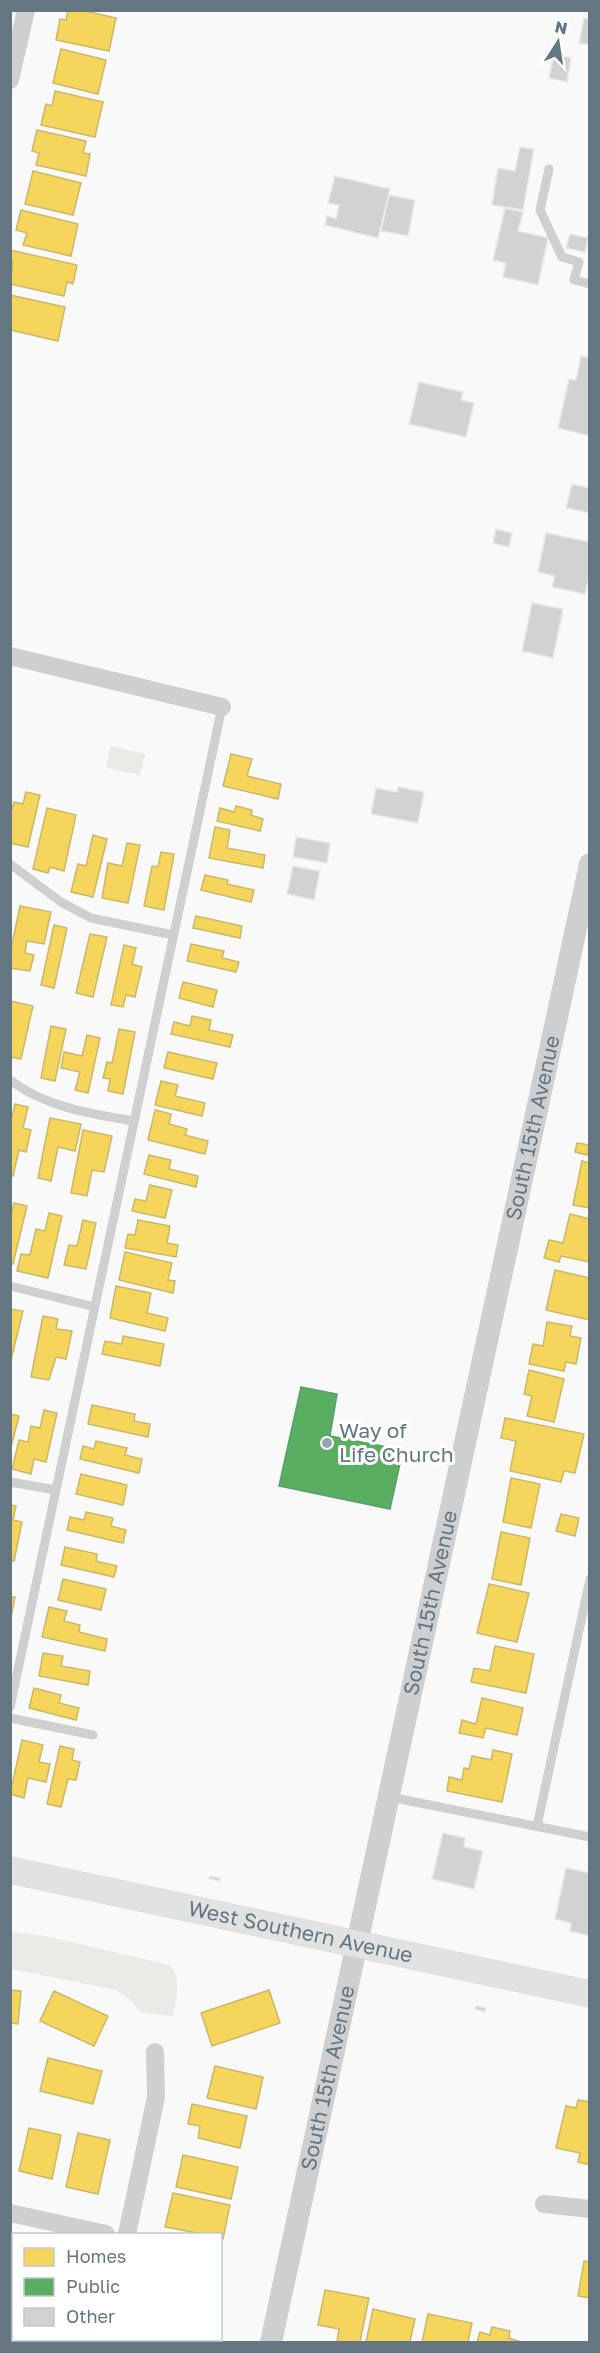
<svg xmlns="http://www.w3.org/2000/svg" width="600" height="2353" font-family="'Golos Text',sans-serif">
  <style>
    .green { fill: #e8ebe6 }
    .homes { fill: #f6d55c; stroke: #cab868; stroke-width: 1.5 }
    .public { fill: #5aae61; stroke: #5d9d6b; stroke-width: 1.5 }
    .building { fill: #d0d2d3; stroke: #e8e8e8; stroke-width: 1.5 }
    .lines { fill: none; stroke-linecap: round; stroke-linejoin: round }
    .secondary-casing { stroke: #d5d6d7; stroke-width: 27 }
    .service { stroke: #cecfd0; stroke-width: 9 }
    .minor { stroke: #cecfd0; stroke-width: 18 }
    .tertiary { stroke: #cecfd0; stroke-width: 22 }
    .secondary { stroke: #e1e2e2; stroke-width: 26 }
    .poi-dot { fill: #99a4ac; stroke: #fff; stroke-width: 2 }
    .labels { text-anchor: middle; stroke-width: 6; stroke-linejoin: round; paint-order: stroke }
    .street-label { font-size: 21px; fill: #657683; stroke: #fff }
    .poi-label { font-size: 21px; fill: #657683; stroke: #fff; text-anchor: start }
  </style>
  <rect width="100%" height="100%" fill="#f9f9f9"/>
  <path class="green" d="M111,746L145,754L140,775L106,768Z
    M11,1932L45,1936L169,1965C182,1973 176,2002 173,2016L142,2013L128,1998L116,1990L11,1969Z"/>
  <path class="homes" d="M68,10H81L116,18L109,51L56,40L60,19L66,20Z
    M61,49L106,60L98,94L53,83Z
    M55,91L103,102L95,137L41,125L46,104L52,106Z
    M37,130L86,141L83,153L90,154L86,176L36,165L39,153L32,151Z
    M33,171L81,183L73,215L25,204Z
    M21,210L78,224L71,256L23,245L27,233L16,230Z
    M10,250L77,265L73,284L67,282L64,296L10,284L13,262H10Z
    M10,295L65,307L58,341L10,330Z
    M231,754L252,759L247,776L281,784L278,799L223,786Z
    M26,792L40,795L28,847L10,843V817L14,802L23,804Z
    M236,806L252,810L251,815L263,819L260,831L217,821L220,808L234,812Z
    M47,808L76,815L64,871L50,867L48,873L33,869Z
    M215,827L230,830L227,848L265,855L263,868L209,858Z
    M93,835L107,839L93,897L71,892L78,864L86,866Z
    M127,843L140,845L128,903L102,898L108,863L122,866Z
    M161,852L174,854L164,910L144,906L152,866L158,867Z
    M205,875L228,880L227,884L254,890L251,902L201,890Z
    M20,906L51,912L44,944L27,941L25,953L34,955L30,971L10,968V954Z
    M196,916L242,926L240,938L193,928Z
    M54,925L67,928L54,988L41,985Z
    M90,934L107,937L93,997L76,993Z
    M191,944L224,951L222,958L239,962L236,972L187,961Z
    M124,945L136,948L132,964L142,967L135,997L126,995L123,1007L111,1005Z
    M183,982L217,990L213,1007L179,998Z
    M10,1001L33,1006L21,1059L10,1057Z
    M192,1016L211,1020L209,1030L233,1035L230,1047L171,1034L174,1022L190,1026Z
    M51,1026L66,1029L55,1081L41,1078Z
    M119,1029L135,1032L123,1094L108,1091L110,1079L103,1078L107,1062L112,1063Z
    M87,1035L100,1038L88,1093L75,1090L80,1072L61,1068L64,1052L82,1056Z
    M168,1052L217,1063L213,1079L164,1068Z
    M161,1081L178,1085L175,1096L205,1103L202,1116L155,1105Z
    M15,1104L28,1107L23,1128L31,1130L26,1152L19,1150L13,1176L10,1175V1125Z
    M155,1110L171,1114L169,1124L187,1129L185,1135L208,1141L205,1154L148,1140Z
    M50,1118L81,1124L75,1151L58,1147L51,1181L38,1178Z
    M83,1130L112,1136L104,1172L92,1170L87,1196L71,1193Z
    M577,1143L590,1145L587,1155L575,1152Z
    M149,1155L171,1160L169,1169L198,1176L196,1187L144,1174Z
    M582,1161L590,1163V1208L573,1205Z
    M150,1185L172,1190L165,1218L132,1211L135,1199L146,1201Z
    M14,1203L27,1206L13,1264H10V1220Z
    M49,1213L62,1216L48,1278L17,1271L21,1254L30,1255L36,1229L45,1231Z
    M570,1214L590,1219V1262L561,1256L559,1262L544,1258L549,1240L563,1243Z
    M83,1220L96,1223L86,1269L64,1265L69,1245L77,1246Z
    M138,1220L170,1226L167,1243L178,1245L176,1257L125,1248L128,1234L135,1235Z
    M125,1252L172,1263L168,1280L175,1281L173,1293L119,1280Z
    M555,1270L590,1278V1320L546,1310Z
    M116,1286L151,1293L147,1313L168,1318L165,1331L110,1318Z
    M10,1309L23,1311L10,1364Z
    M43,1316L58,1319L56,1329L72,1331L66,1359L56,1357L49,1380L31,1377Z
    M547,1322L572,1326L570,1336L581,1338L576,1364L566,1362L564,1371L529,1364L533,1344L543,1346Z
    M123,1336L164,1344L160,1366L102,1354L105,1341L122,1344Z
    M529,1370L564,1379L554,1422L527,1416L532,1396L524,1394Z
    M92,1405L135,1414L134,1421L150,1424L148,1437L88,1424Z
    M44,1410L57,1413L46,1462L34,1459L31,1474L12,1469L19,1440L28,1442L31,1426L40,1428Z
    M10,1414L19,1416L10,1451Z
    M505,1418L584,1434L575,1473L564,1471L561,1482L510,1471L516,1441L501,1438Z
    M96,1441L127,1448L125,1455L142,1459L139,1473L80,1459L83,1446L94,1449Z
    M81,1474L127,1485L123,1505L76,1494Z
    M511,1478L540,1484L531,1528L503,1522Z
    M10,1505L16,1506L13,1520L22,1522L14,1561L10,1560Z
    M86,1512L113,1518L111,1526L126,1530L123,1543L67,1530L70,1517L84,1520Z
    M561,1514L579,1518L575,1536L556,1531Z
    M501,1532L530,1538L521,1585L492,1579Z
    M65,1547L97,1554L96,1561L117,1566L114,1577L61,1565Z
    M63,1579L106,1589L101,1610L58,1600Z
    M489,1584L529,1593L517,1642L477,1633Z
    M10,1597H15L10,1622Z
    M49,1607L67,1611L64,1621L80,1625L79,1632L107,1639L105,1651L42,1637Z
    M495,1646L534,1654L526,1693L471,1682L474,1668L490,1671Z
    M43,1653L63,1656L61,1666L90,1671L88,1685L39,1676Z
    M34,1688L61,1695L59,1703L79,1708L76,1720L29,1708Z
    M482,1698L523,1708L517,1735L486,1728L483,1738L459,1733L462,1720L476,1724Z
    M22,1740L43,1745L39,1762L50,1764L46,1782L28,1778L24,1798L10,1794Z
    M60,1746L74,1749L72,1760L80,1762L76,1780L68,1779L61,1807L47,1804Z
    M493,1750L512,1754L502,1802L447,1791L449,1777L462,1780L464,1768L469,1769L472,1756L491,1760Z
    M10,1990L21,1991L18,2024L10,2023Z
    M269,1990L280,2023L212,2046L201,2013Z
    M54,1991L108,2016L94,2046L40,2021Z
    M48,2058L102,2071L93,2104L40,2091Z
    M215,2066L263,2077L256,2109L207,2098Z
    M578,2100L590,2102V2165L578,2162L580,2153L556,2148L566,2106L576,2108Z
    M192,2104L247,2116L240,2148L198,2138L200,2126L188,2124Z
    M29,2128L61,2135L52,2179L19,2171Z
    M78,2133L110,2140L98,2194L66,2187Z
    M183,2155L238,2167L231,2199L176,2187Z
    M173,2193L230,2205L223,2239L220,2238V2234H202L165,2227Z
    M10,2254H14V2315L10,2314Z
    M584,2261L590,2262V2298L578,2296Z
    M325,2290L369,2298L360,2342H337L339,2329L318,2325Z
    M373,2309L415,2319L410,2342H366Z
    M428,2314L472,2323L468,2342H422Z
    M492,2327L510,2331L509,2338L521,2342H477L480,2332L490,2335Z
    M142,2340H183L196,2342H141Z"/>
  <path class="public" d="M301,1387L337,1394L330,1436L403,1450L390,1509L279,1486Z"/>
  <path class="building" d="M584,18L590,19V45L579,43Z
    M554,54L571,58L567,82L549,78Z
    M520,147L534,149L523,210L492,205L498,168L515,171Z
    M335,176L390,189L378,238L325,225L327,216L336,219L339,205L328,203Z
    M389,195L415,200L408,236L381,231Z
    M505,208L523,212L518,231L548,238L538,285L503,277L506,263L493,260Z
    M570,234L588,238L585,252L566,248Z
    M581,356L590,358V436L558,428L569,379L576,380Z
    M419,382L463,392L461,400L474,403L466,437L409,424Z
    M572,484L590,488V513L566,508Z
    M496,529L512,533L509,547L493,543Z
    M546,533L590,542V574L585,594L552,587L555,576L538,572Z
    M532,603L563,609L553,658L522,651Z
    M398,787L424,792L418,823L371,814L376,788L397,792Z
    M296,837L330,843L327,863L293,857Z
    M293,866L320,871L314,900L287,894Z
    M443,1833L465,1838L464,1847L483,1851L474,1889L432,1879Z
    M566,1868L590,1873V1936L570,1931L571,1923L555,1919Z
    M210,1876L220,1878V1881L209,1879Z
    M476,2006L486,2008L485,2012L475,2009Z"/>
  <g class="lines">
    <g class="secondary-casing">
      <g id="secondary">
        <path id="s2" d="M10,1870L590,1994"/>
      </g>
    </g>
    <path class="service" d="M549,169L540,210L562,257L579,262L574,280L590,284
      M10,864L61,902L91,918L173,935
      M10,1080C45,1107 92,1114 134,1121
      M10,1286L95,1307
      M10,1482L56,1490
      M10,1707L222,707
      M10,1718L93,1735
      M390,1797L590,1837
      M537,1826L590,1579"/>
    <path class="minor" d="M10,80L26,10
      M10,656L222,707
      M544,2204L590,2209
      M10,2213L106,2234
      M127,2234L156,2097L155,2052
      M106,2342L107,2340"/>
    <path class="tertiary" id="s1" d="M271,2342L590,864"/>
    <use href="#secondary" class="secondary"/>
  </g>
  <circle class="poi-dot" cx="327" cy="1443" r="6"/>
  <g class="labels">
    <g class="street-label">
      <text dy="7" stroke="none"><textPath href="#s1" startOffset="1242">South 15th Avenue</textPath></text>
      <text dy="7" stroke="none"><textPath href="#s1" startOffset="756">South 15th Avenue</textPath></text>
      <text dy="7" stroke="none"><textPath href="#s2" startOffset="297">West Southern Avenue</textPath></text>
      <text dy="7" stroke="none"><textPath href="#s1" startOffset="270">South 15th Avenue</textPath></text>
    </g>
    <g class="poi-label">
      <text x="339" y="1438">Way of<tspan x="339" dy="24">Life Church</tspan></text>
    </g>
  </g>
  <rect width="600" height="2353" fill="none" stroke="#657683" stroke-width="24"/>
  <rect x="12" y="2233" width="210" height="108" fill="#ffffff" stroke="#c1c8cd" stroke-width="1.5"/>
  <rect x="24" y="2248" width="30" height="18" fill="#f6d55c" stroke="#c1c8cd" stroke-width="1.5"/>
  <text x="66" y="2263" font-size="18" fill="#657683">Homes</text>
  <rect x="24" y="2278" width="30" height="18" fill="#5aae61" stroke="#c1c8cd" stroke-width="1.5"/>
  <text x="66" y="2293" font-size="18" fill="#657683">Public</text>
  <rect x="24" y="2308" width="30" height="18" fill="#d0d2d3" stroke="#c1c8cd" stroke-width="1.5"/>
  <text x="66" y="2323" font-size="18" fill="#657683">Other</text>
  <g transform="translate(558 42) rotate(12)" stroke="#ffffff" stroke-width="4.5" paint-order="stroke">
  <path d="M0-4.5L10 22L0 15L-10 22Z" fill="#657683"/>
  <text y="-9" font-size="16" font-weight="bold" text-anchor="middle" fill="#657683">N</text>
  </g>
</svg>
